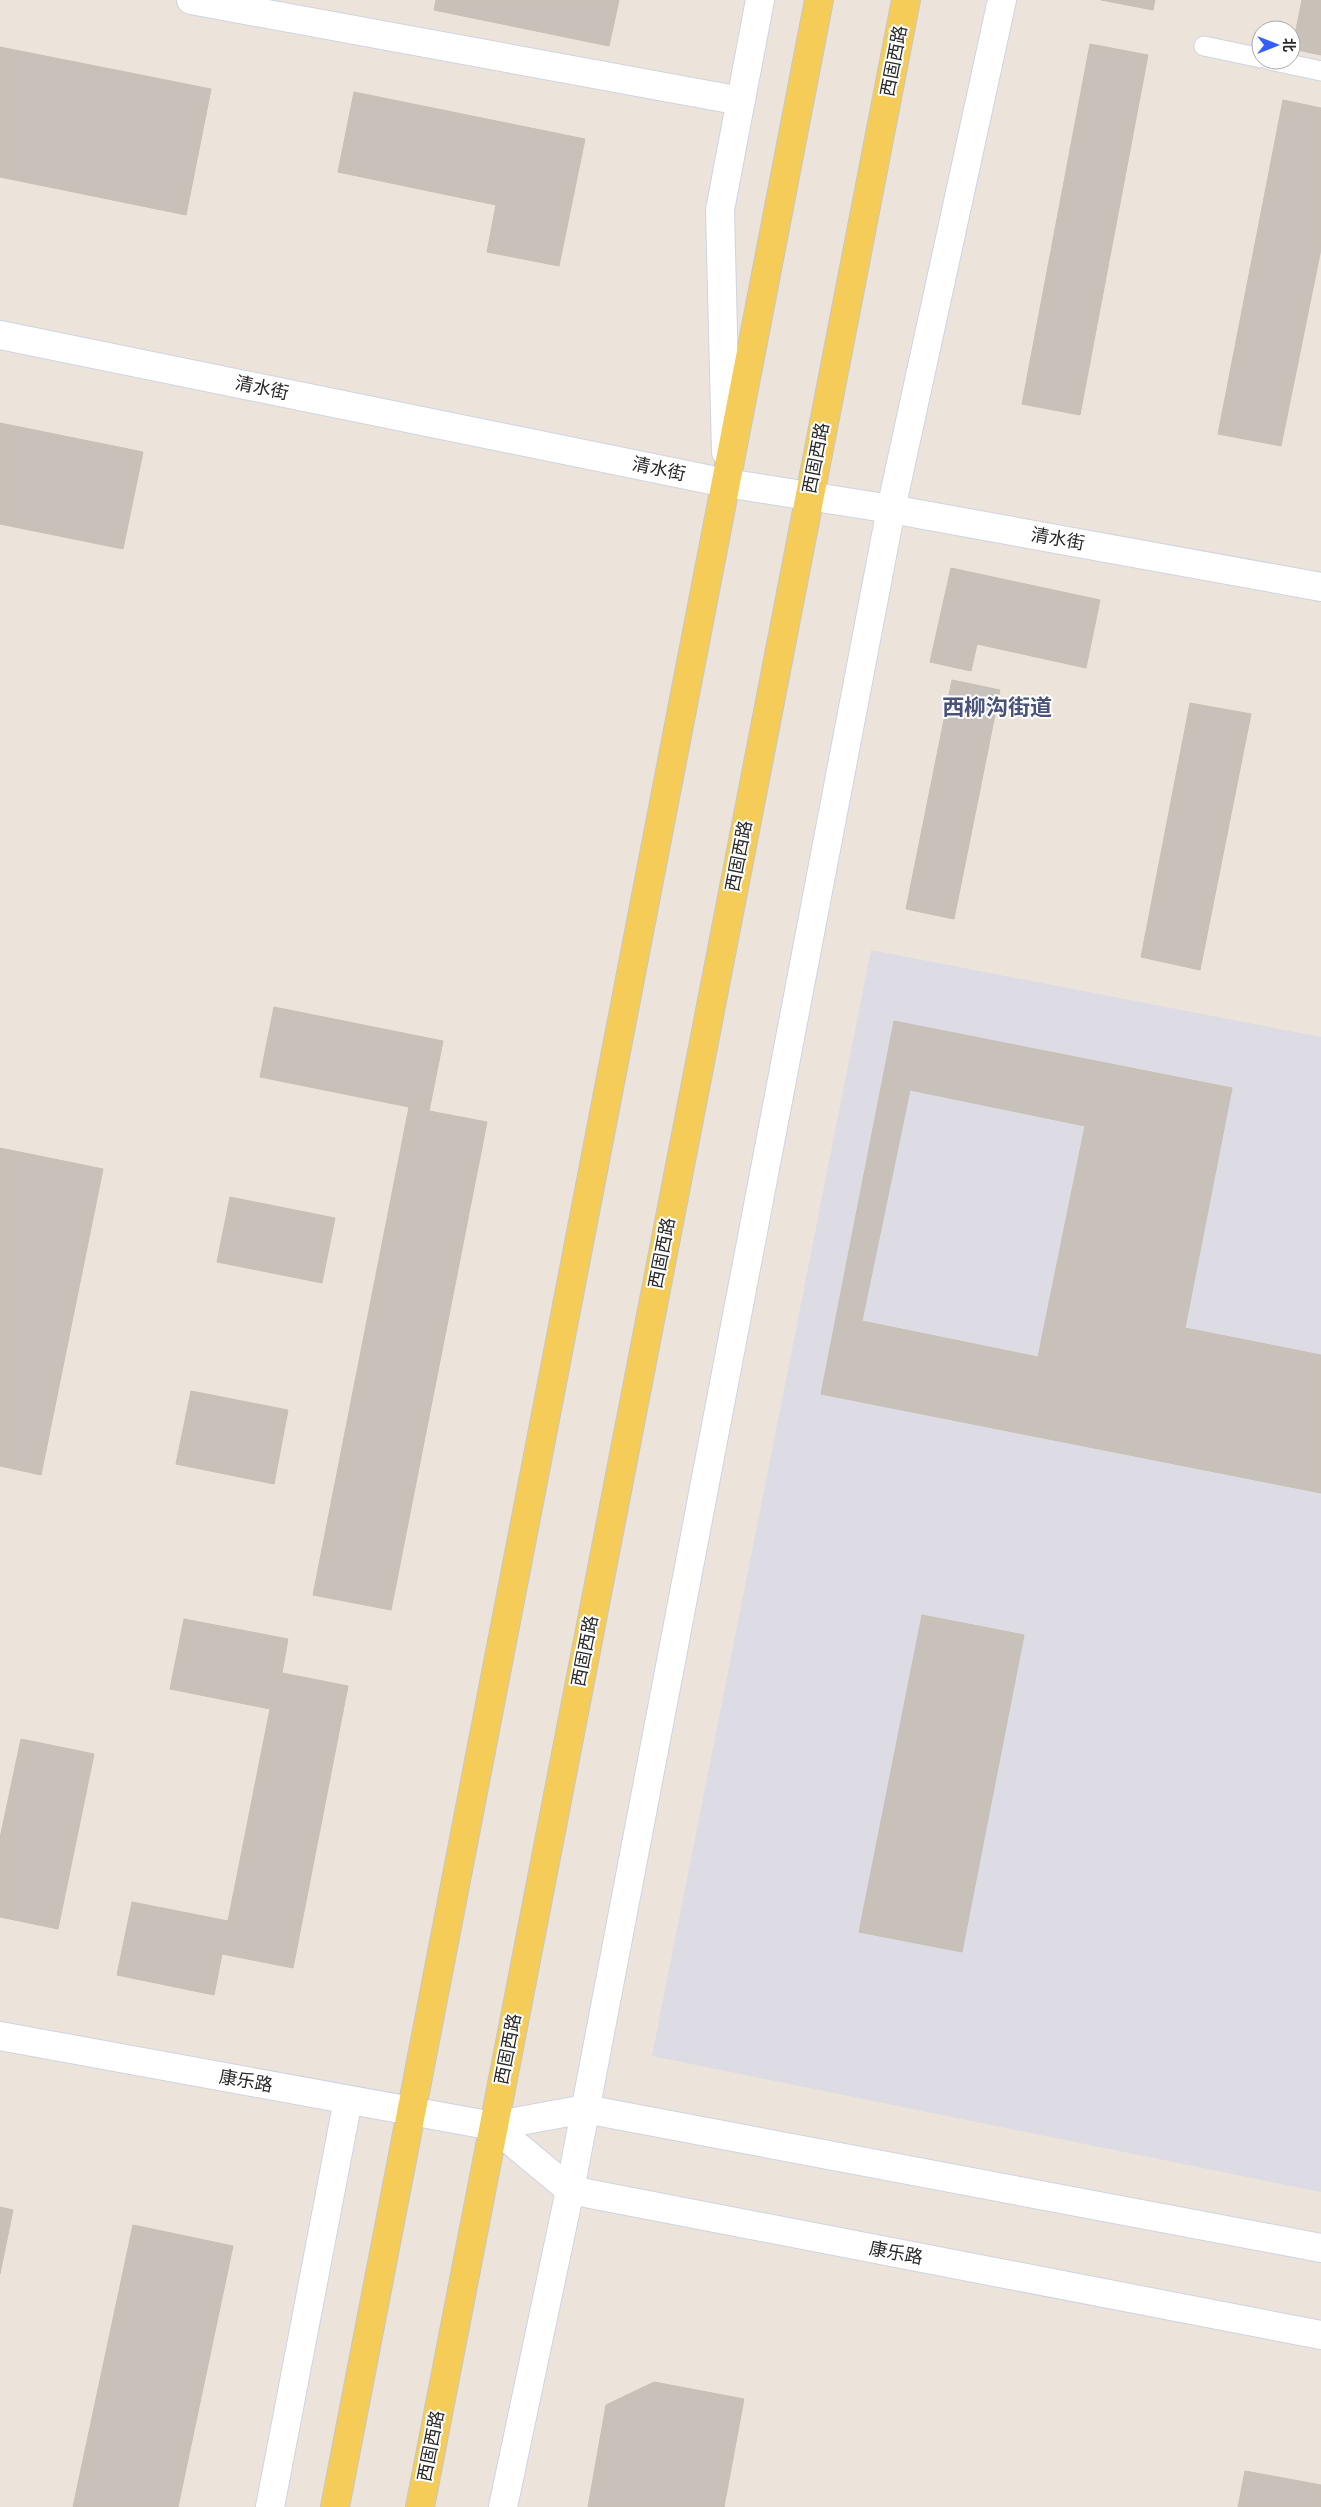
<svg xmlns="http://www.w3.org/2000/svg" width="1321" height="2507" font-family="'Sofia Sans Condensed','Noto Sans SC',sans-serif">
  <style>
    .industrial { fill: #dddbe4 }
    .building { fill: #c7c1ba; stroke: #c7c0b4; fill-rule: evenodd }
    .lines { fill: none; stroke-linecap: round; stroke-linejoin: round }
    .lane-casing { stroke: #cfd3e3; stroke-width: 21 }
    .street-casing { stroke: #cfd3e3; stroke-width: 30 }
    .secondary-casing { stroke: #cfd3e3; stroke-width: 30 }
    .primary-casing { stroke: #c7c7c7; stroke-width: 30 }
    .lane { stroke: #fff; stroke-width: 19 }
    .street { stroke: #fff; stroke-width: 28 }
    .secondary { stroke: #fff; stroke-width: 28 }
    .primary { stroke: #f4cc57; stroke-width: 28 }
    .labels { text-anchor: middle; stroke-width: 4; stroke-linejoin: round; paint-order: stroke }
    .street-label { font-size: 18px; fill: #292929; stroke: #fff }
    .district-label { font-size: 22px; font-weight: bold; fill: #48527b; stroke: #fff }
  </style>
  <rect width="100%" height="100%" fill="#ece4da"/>
  <path class="industrial" d="M871,950L1321,1037V2192L652,2056Z"/>
  <path class="building" d="M436,0H619L609,46L434,10Z
    M1101,0H1155L1153,10Z
    M1302,0H1321V55L1292,49Z
    M1090,44L1148,55L1080,415L1022,404Z
    M0,47L211,89L186,215L0,177Z
    M354,92L585,139L559,266L487,252L496,205L338,172Z
    M1283,100L1321,108V249L1281,446L1218,434Z
    M0,423L143,452L123,549L0,524Z
    M951,568L1100,600L1086,668L977,644L971,671L930,662Z
    M952,680L1000,690L954,919L906,909Z
    M1190,703L1251,714L1200,970L1141,957Z
    M274,1007L443,1041L429,1111L487,1122L391,1610L313,1595L409,1107L260,1077Z
    M894,1021L1232,1088L1185,1328L1321,1355V1493L821,1394ZM910,1090L1085,1126L1038,1357L862,1321Z
    M0,1148L103,1169L41,1475L0,1466Z
    M230,1197L335,1218L322,1283L217,1262Z
    M191,1391L288,1410L274,1484L176,1464Z
    M922,1615L1024,1635L962,1952L859,1932Z
    M184,1619L288,1639L282,1673L348,1686L293,1968L222,1954L214,1995L117,1975L132,1902L228,1921L270,1709L170,1689Z
    M21,1739L94,1754L58,1929L0,1917V1838Z
    M0,2207L13,2210L0,2274Z
    M133,2225L233,2246L178,2507H73Z
    M654,2382L744,2399L724,2507H588L606,2405Z
    M1245,2471L1321,2485V2507H1238Z"/>
  <g class="lines">
    <g class="lane-casing">
      <path id="lane" d="M1204,46L1261,58
        M1270,60L1321,71"/>
    </g>
    <g class="street-casing">
      <path id="street" d="M191,0L741,101
        M726,452L720,210L760,0
        M270,2507L348,2100
        M503,2507L570,2190L891,509L1002,0"/>
    </g>
    <g class="secondary-casing">
      <path id="secondary" d="M0,335L726,483L891,509L1321,587
        M0,2036L493,2126L585,2109L1321,2248
        M493,2126L570,2190L1321,2335"/>
    </g>
    <g class="primary-casing">
      <path id="primary" d="M335,2507L819,0
        M420,2507L906,0"/>
    </g>
    <use href="#lane" class="lane"/>
    <use href="#street" class="street"/>
    <use href="#secondary" class="secondary"/>
    <use href="#primary" class="primary"/>
  </g>
  <g class="labels">
    <g class="street-label">
      <text transform="translate(894 61) rotate(-79)" y="6">西固西路</text>
      <text transform="translate(262 388) rotate(12)" y="6">清水街</text>
      <text transform="translate(816 458) rotate(-79)" y="6">西固西路</text>
      <text transform="translate(659 469) rotate(12)" y="6">清水街</text>
      <text transform="translate(1058 539) rotate(10)" y="6">清水街</text>
      <text transform="translate(739 856) rotate(-79)" y="6">西固西路</text>
      <text transform="translate(662 1253) rotate(-79)" y="6">西固西路</text>
      <text transform="translate(585 1651) rotate(-79)" y="6">西固西路</text>
      <text transform="translate(508 2049) rotate(-79)" y="6">西固西路</text>
      <text transform="translate(246 2081) rotate(10)" y="6">康乐路</text>
      <text transform="translate(896 2253) rotate(11)" y="6">康乐路</text>
      <text transform="translate(431 2446) rotate(-79)" y="6">西固西路</text>
    </g>
    <g class="district-label">
      <text x="997" y="715">西柳沟街道</text>
    </g>
  </g>
  <g transform="translate(1276 45) rotate(90)"><circle r="24" fill="#ffffff" stroke="#a9a9a9"/>
  <path d="M0-4L9 19L0 12L-9 19Z" fill="#345eff"/>
  <text y="-8" font-size="14" font-weight="bold" text-anchor="middle" fill="#292929">北</text>
  </g>
</svg>
